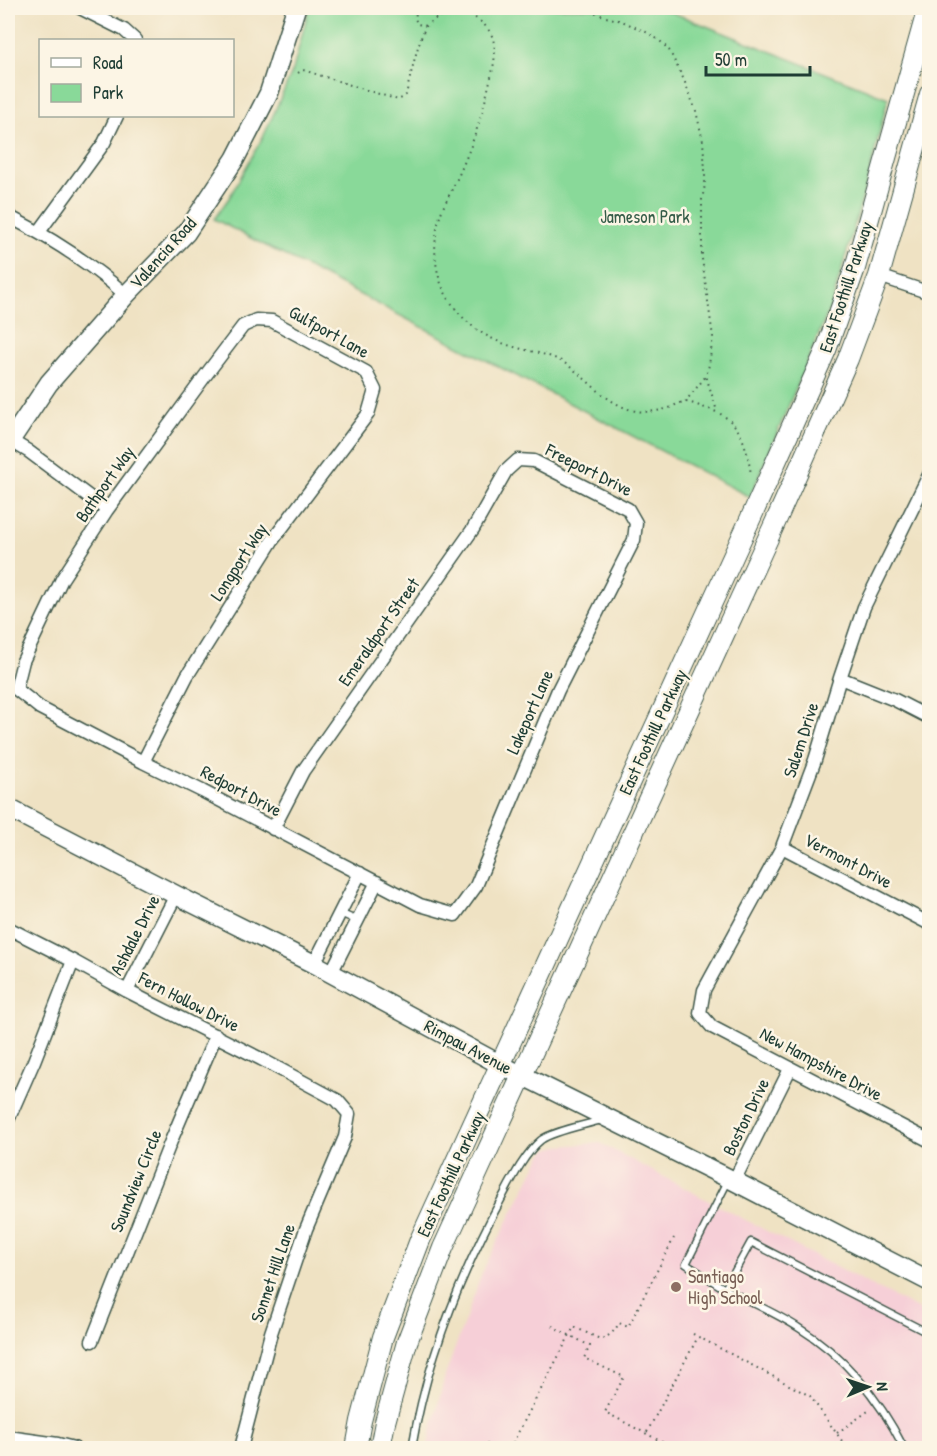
<svg xmlns="http://www.w3.org/2000/svg" width="937" height="1456" font-family="'Patrick Hand',sans-serif">
  <style>
    .built { fill: #f6cfd7 }
    .green { fill: #89d999; stroke: #548b66; stroke-width: 1.5 }
    .lines { fill: none; stroke-linecap: round; stroke-linejoin: round }
    .lane-casing { stroke: #3e5649; stroke-width: 9 }
    .street-casing { stroke: #3e5649; stroke-width: 15 }
    .secondary-casing { stroke: #3e5649; stroke-width: 21 }
    .primary-casing { stroke: #3e5649; stroke-width: 22 }
    .path { stroke: #3e5649; stroke-width: 2; stroke-dasharray: 1.5 4.5; stroke-linecap: butt }
    .lane { stroke: #fff; stroke-width: 6 }
    .street { stroke: #fff; stroke-width: 12 }
    .secondary { stroke: #fff; stroke-width: 18 }
    .primary { stroke: #fff; stroke-width: 20 }
    .education-dot { fill: #8d6e63; stroke: #fcf5e5; stroke-width: 2 }
    .labels { text-anchor: middle; stroke-width: 5; stroke-linejoin: round; paint-order: stroke }
    .park-label { font-size: 18px; fill: #345c48; stroke: #fcf5e5 }
    .street-label { font-size: 18px; fill: #1f3d34; stroke: #fcf5e5 }
    .education-label { font-size: 18px; fill: #785e54; stroke: #fcf5e5; text-anchor: start }
  </style>
  <rect width="100%" height="100%" fill="#fcf5e5"/>
  <filter id="ink" filterUnits="userSpaceOnUse"><feTurbulence type="fractalNoise" baseFrequency=".0167" numOctaves="2"/><feDisplacementMap in="SourceGraphic" scale="12" xChannelSelector="R" yChannelSelector="G"/><feConvolveMatrix kernelMatrix="1 2 1 2 8 2 1 2 1" color-interpolation-filters="sRGB"/></filter>
  <filter id="wash" filterUnits="userSpaceOnUse"><feTurbulence type="fractalNoise" baseFrequency=".008" numOctaves="4" result="noise"/><feDisplacementMap in="SourceGraphic" scale="24" xChannelSelector="R" yChannelSelector="G"/><feGaussianBlur stdDeviation="1.35" result="paint"/><feColorMatrix in="noise" values="0 0 0 0 0 0 0 0 0 0 0 0 0 0 0 0 0 1.4 0 .05"/><feComposite in="paint" operator="in"/></filter>
  <g filter="url(#wash)">
    <rect width="100%" height="100%" fill="#efe2c3"/>
    <path class="built" d="M600,1143L707,1200L929,1315V1448H427L445,1376L483,1270L541,1156L548,1149L558,1146Z"/>
    <path class="green" d="M309,8H661L888,98L869,175L832,303L750,497L214,219L229,198L265,133L293,70Z"/>
  </g>
  <g filter="url(#ink)">
    <g class="lines">
      <g class="lane-casing">
        <path id="lane" d="M340,913L358,921
          M729,1179L686,1264L725,1289L751,1242L930,1334
          M725,1289C750,1302 776,1313 799,1328C846,1357 880,1400 904,1448
          M412,1448C427,1360 460,1275 503,1196C512,1179 526,1152 541,1140C553,1131 586,1125 601,1120"/>
      </g>
      <g class="street-casing">
        <path id="street" d="M80,8L124,30L135,40
          M8,216C51,238 89,262 126,295
          M39,232L104,143L117,116
          M879,276L930,293
          M8,439L28,451L107,510
          M930,473L864,607L840,678L815,760L782,847L704,990L700,1013L712,1027L930,1141
          M840,678L895,700L930,718
          M143,762L187,676L272,541L368,414L375,390L366,372L272,321L256,320L243,326L205,376L107,510L62,579L23,661L16,689L40,708L143,762L202,791L420,905L455,915L476,886L558,690L634,540L636,523L628,509L534,461L518,460L506,471L473,529L303,771L273,829
          M782,847L930,924
          M8,928L73,961L127,991L261,1059L337,1100L349,1114L345,1137L306,1229L271,1333L241,1448
          M314,964L360,873
          M331,973L377,882
          M127,991L176,895
          M8,1120L34,1061L73,961
          M734,1181L790,1069
          M92,1341L171,1141L216,1035
          M8,1437L58,1444L74,1448"/>
      </g>
      <g class="secondary-casing">
        <path id="secondary" d="M8,444L49,383L126,295L186,233L235,159L269,93L296,8
          M8,808L176,895L314,964L501,1065L734,1181L930,1282"/>
      </g>
      <g class="primary-casing">
        <path id="primary" d="M356,1448L361,1421L383,1337L420,1240L753,513L826,350L855,268L928,8
          M380,1448L385,1422L407,1342L443,1248L775,523L848,359L879,276L930,94"/>
      </g>
      <path class="path" d="M417,8L415,18L417,24L427,26
        M584,8L606,17L622,21L646,32L659,40L669,50L684,80L696,111L703,141L705,170V185L702,199V259L713,337L709,365L706,376L717,411
        M298,73L303,70L398,100L402,98L406,95C409,81 420,33 427,25C436,16 453,11 465,14C477,17 487,25 492,36C498,52 493,69 489,85C483,112 475,137 464,163C458,178 450,193 443,208C432,234 432,271 447,296C463,324 487,340 518,348C533,352 547,354 561,361C587,376 605,405 636,411C648,413 660,411 672,407C675,405 681,402 685,402C690,402 697,405 702,407C740,417 745,439 751,474
        M685,402L706,376
        M552,1326L590,1346L584,1358L624,1377L605,1412L664,1443L661,1448
        M693,1334L810,1396L847,1448
        M647,1432L698,1337
        M837,1433L871,1409
        M423,1444L432,1448
        M469,1448C480,1443 490,1443 501,1448
        M510,1448L574,1327L600,1339C609,1337 615,1331 619,1323L628,1327L674,1238"/>
      <use href="#lane" class="lane"/>
      <use href="#street" class="street"/>
      <use href="#secondary" class="secondary"/>
      <use href="#primary" class="primary"/>
    </g>
  </g>
  <circle class="education-dot" cx="676" cy="1287" r="6"/>
  <g class="labels">
    <g class="park-label">
      <text x="645" y="223">Jameson Park</text>
    </g>
    <g class="street-label">
      <text transform="translate(163 253) rotate(-48)" y="6">Valencia Road</text>
      <text transform="translate(846 287) rotate(-72)" y="6">East Foothill Parkway</text>
      <text transform="translate(329 332) rotate(29)" y="6">Gulfport Lane</text>
      <text transform="translate(589 470) rotate(27)" y="6">Freeport Drive</text>
      <text transform="translate(105 484) rotate(-55)" y="6">Bathport Way</text>
      <text transform="translate(239 562) rotate(-57)" y="6">Longport Way</text>
      <text transform="translate(379 632) rotate(-55)" y="6">Emeraldport Street</text>
      <text transform="translate(530 712) rotate(-66)" y="6">Lakeport Lane</text>
      <text transform="translate(653 732) rotate(-65)" y="6">East Foothill Parkway</text>
      <text transform="translate(801 740) rotate(-72)" y="6">Salem Drive</text>
      <text transform="translate(241 791) rotate(28)" y="6">Redport Drive</text>
      <text transform="translate(848 861) rotate(28)" y="6">Vermont Drive</text>
      <text transform="translate(135 935) rotate(-63)" y="6">Ashdale Drive</text>
      <text transform="translate(189 1002) rotate(27)" y="6">Fern Hollow Drive</text>
      <text transform="translate(468 1047) rotate(28)" y="6">Rimpau Avenue</text>
      <text transform="translate(821 1064) rotate(28)" y="6">New Hampshire Drive</text>
      <text transform="translate(746 1117) rotate(-64)" y="6">Boston Drive</text>
      <text transform="translate(451 1174) rotate(-65)" y="6">East Foothill Parkway</text>
      <text transform="translate(136 1181) rotate(-68)" y="6">Soundview Circle</text>
      <text transform="translate(273 1273) rotate(-71)" y="6">Sonnet Hill Lane</text>
    </g>
    <g class="education-label">
      <text x="688" y="1283">Santiago<tspan x="688" dy="21">High School</tspan></text>
    </g>
  </g>
  <rect width="937" height="1456" fill="none" stroke="#fcf5e5" stroke-width="30"/>
  <rect x="39" y="39" width="195" height="78" fill="#fcf5e5" stroke="#a4ab9e" stroke-width="1.5"/>
  <rect x="51" y="58" width="30" height="9" fill="#ffffff" stroke="#a4ab9e" stroke-width="1.5"/>
  <text x="93" y="69" font-size="18" fill="#1f3d34">Road</text>
  <rect x="51" y="84" width="30" height="18" fill="#89d999" stroke="#a4ab9e" stroke-width="1.5"/>
  <text x="93" y="99" font-size="18" fill="#1f3d34">Park</text>
  <g transform="translate(868 1387) rotate(88)" stroke="#fcf5e5" stroke-width="4.5" paint-order="stroke">
  <path d="M0-4.5L10 22L0 15L-10 22Z" fill="#1f3d34"/>
  <text y="-9" font-size="16" font-weight="bold" text-anchor="middle" fill="#1f3d34">N</text>
  </g>
  <path d="M706 66v9h104v-9" fill="none" stroke="#1f3d34" stroke-width="3"/>
  <text x="715" y="66" font-size="18" fill="#1f3d34" stroke="#fcf5e5" stroke-width="4.5" paint-order="stroke">50 m</text>
</svg>
